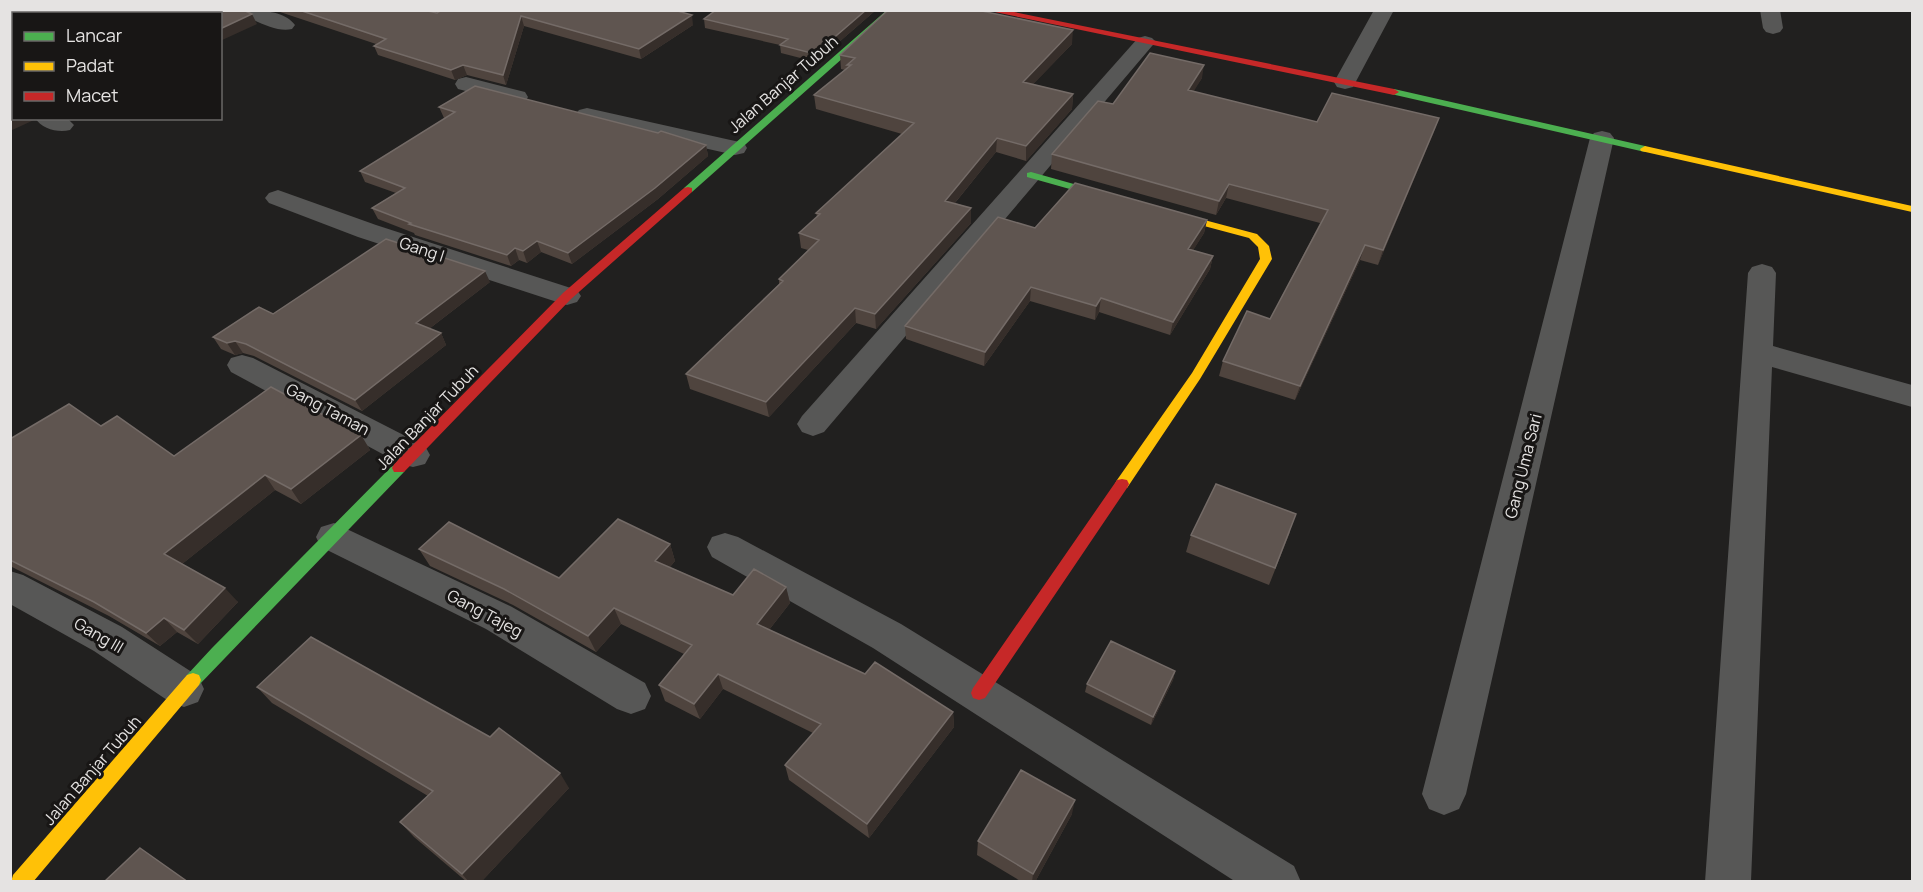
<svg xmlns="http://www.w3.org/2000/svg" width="1923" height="892" font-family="Manrope,sans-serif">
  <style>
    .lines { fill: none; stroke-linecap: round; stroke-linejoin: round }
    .street { fill: #575756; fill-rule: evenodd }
    .fast { fill: #4caf50; fill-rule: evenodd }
    .slow { fill: #ffc107; fill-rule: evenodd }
    .jam { fill: #c62828; fill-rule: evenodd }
    .wall { fill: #4f443e }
    .shaded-wall { fill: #362e2a }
    .building { fill: #5f5550; stroke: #746b67; stroke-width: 1.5 }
    .labels { text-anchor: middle; stroke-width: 6; stroke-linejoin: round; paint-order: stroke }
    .street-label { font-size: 16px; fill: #e5e3e2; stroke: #181615 }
  </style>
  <rect width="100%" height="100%" fill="#21201f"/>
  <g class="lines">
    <path class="street" d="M237,10C255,10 284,9 295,25L292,29C276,33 255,20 240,14Z
      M1374,10H1394L1353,87L1345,89L1337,87L1334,82Z
      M1760,10H1780L1783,28L1780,32L1773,34L1766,32L1763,28Z
      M1145,36L1152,38L1156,42L1152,46L824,432L813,436L802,432L797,424L802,416L1138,38Z
      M466,77L525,92L528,97L525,102L517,104L458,89L455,84L458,79Z
      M587,108L744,143L747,148L744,153L735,155L579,120L575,115L579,110Z
      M35,118H67L74,125L70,130C58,133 42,129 35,118Z
      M1602,131L1610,133L1614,138L1466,794L1459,809L1444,815L1429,809L1422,794L1590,138L1594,133Z
      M278,190L376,225L577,290L581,296L577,302L567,305L557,302L358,237L269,203L265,198L269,193Z
      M1762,264L1772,267L1776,273L1773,346L1912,385V407L1772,367L1751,881L1705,882L1748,273L1752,267Z
      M242,355L253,358L425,446L430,455L425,464L413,467L401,464L231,372L227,365L231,358Z
      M334,523L512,607L645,683L651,696L645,709L631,714L617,709L486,629L321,547L316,537L321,527Z
      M725,533L738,537L901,624L1294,866L1301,882H1236L873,648L712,557L707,547L712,537Z
      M10,571L23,575L122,627L198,676L204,689L198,702L184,707L170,702L94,651L10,604Z"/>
    <path class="fast" d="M887,10H897L692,192H684V188Z
      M1394,89L1645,146L1650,149L1645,152L1391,94L1389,92Z
      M1031,172L1120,197L1121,199L1116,202L1027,177V173Z
      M399,463L404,464L406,468L404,472L378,499L199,685L193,687L187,685L185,680L187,675L212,648L394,464Z"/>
    <path class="slow" d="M1645,146L1912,206V212L1641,151L1640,149Z
      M1163,209L1257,234L1269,246L1272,259L1200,379L1127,488H1117L1115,484L1117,480L1192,373L1260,259L1258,247L1249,238L1159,214V210Z
      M193,673L199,675L201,680L199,685L33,882H11L13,875L187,675Z"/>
    <path class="jam" d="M985,10H1004L1394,89L1399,92L1394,95Z
      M688,187L692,188V192L571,299L404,472H394L392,468L394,464L563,293L684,188Z
      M1122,479L1127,480L1129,484L1127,488L985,698L979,700L973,698L971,693L973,688L1117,480Z"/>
  </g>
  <path class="wall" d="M270,10H426L437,13L693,25L641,59L524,26L506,85L467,75L455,80L378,55L374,46L376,44L277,11Z
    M876,10L816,62L781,53L780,45L705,28L704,19Z
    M1072,44L1033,84L1073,94L1072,109L1026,161L996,152L955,203L971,208V223L876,329L856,323L769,417L690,389L686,374L779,284V279L808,250L801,248L799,233L817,217L816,213L902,134L816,109L814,95L845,70L841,69L840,55Z
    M1202,78L1193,91L1317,122L1439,118L1378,265L1360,260L1295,400L1219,376L1223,361L1270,319L1320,223L1226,198L1216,215L1051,169L1052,154L1113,104Z
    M439,107L706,145L708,156L658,199L572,264L541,252L527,263L519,260L511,266L415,235L414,233L378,219L372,208L396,193L365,182L360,171L445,119L444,118Z
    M1207,220L1204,233L1193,250L1213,256L1210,269L1170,335L1099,312L1095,320L1030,301L984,366L906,339L905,326Z
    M490,282L429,329L441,333L446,345L362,411L254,356L243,353L235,355L221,349L213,337L273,314Z
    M101,426L174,456L361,435L370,450L301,504L275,490L182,564L238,602L198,644L177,632L160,646L109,616L10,566V439Z
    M1290,532L1269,585L1186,552L1191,535Z
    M670,544L675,561L670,567L733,595L786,587L790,603L769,630L865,674L953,712L954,727L869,838L789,780L785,765L813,733L723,689L700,719L665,701L659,685L684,654L621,624L596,652L513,605L430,566L419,549L559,578Z
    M1175,671L1173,680L1151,725L1085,692L1087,684Z
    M257,687L569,788L481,882H467L414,837L400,822L428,796L272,703Z
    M1072,814L1035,882H1022L977,855L978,841Z"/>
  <path class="shaded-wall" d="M866,10H876L816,62L815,54Z
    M252,14L257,24L220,41V29Z
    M692,15L693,25L641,59L639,49Z
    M521,16L524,26L506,85L503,75Z
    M1073,30L1072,44L1022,96L1023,82Z
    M463,65L467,75L455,80L451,70Z
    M1204,65L1202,78L1186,104L1188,90Z
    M1073,94L1072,109L1026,161V146Z
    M14,116V118H34V120L10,131V117Z
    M1439,118L1434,132L1378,265L1383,250Z
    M997,138L996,152L945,215V201Z
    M706,145L708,156L658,199L572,264L568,253Z
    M1229,184L1226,198L1216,215L1219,201Z
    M971,208V223L876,329L875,314Z
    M1207,220L1204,233L1186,262L1188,249Z
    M537,241L541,252L527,263L523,251Z
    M1365,245L1360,260L1295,400L1300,386Z
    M515,248L519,260L511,266L507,255Z
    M1213,256L1210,269L1170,335L1173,322Z
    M485,271L490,282L421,335L416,323Z
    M1031,287L1030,301L984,366L985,352Z
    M1101,298L1099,312L1095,320L1096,306Z
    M855,308L856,323L769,417L766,402Z
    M441,333L446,345L362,411L355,400Z
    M235,341L243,353L235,355L227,343Z
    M361,435L370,450L301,504L291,489Z
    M265,475L275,490L177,568L164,554Z
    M670,544L675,561L661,577L655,561Z
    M786,587L790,603L761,640L757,624Z
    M225,588L238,602L198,644L184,630Z
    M614,608L621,624L596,652L588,636Z
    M164,618L177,632L160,646L146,633Z
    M1175,671L1173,680L1151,725L1153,717Z
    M718,674L723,689L700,719L694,704Z
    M953,712L954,727L869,838L867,824Z
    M560,773L569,788L481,882H469L462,874Z
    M1075,800L1072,814L1035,882H1032L1033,874Z"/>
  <path class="building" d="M10,10H243L252,14L220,29V14H14V116L10,117Z
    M299,10H423L437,13L442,10H674L692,15L639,49L521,16L503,75L463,65L451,70L374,46L386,39Z
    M716,10H866L815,54L780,45L788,39L704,19Z
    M888,10H977L1073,30L1023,82L1073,94L1026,146L997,138L945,201L971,208L875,314L855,308L766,402L686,374L783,281L779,279L819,240L799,233L820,214L816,213L914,123L814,95L851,65H847L855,58L840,55Z
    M1150,53L1204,65L1188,90L1317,122L1332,93L1439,118L1383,250L1365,245L1300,386L1223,361L1247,311L1270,319L1328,210L1229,184L1219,201L1052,154L1098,101L1113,104Z
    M475,86L658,133L661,131L706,145L655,188L568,253L537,241L523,251L515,248L507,255L409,224L411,223L372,208L405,188L360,171L455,112L439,107Z
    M1075,183L1207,220L1188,249L1213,256L1173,322L1101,298L1096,306L1031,287L985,352L905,326L998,217L1035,228Z
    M386,239L485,271L416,323L441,333L355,400L246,344L235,341L227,343L213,337L259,307L273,314Z
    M271,387L361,435L291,489L265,475L164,554L225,588L184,630L164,618L146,633L94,602L10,560V439L69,404L101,426L117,416L174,456Z
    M1216,484L1296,514L1275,568L1191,535Z
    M618,519L670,544L655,561L733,595L754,569L786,587L757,624L865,674L875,662L953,712L867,824L785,765L821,724L718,674L694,704L659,685L692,645L614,608L588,636L504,589L419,549L449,522L559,578Z
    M311,637L490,737L499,728L560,773L462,874L400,822L433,791L257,687Z
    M1111,641L1175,671L1153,717L1087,684Z
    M1021,770L1075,800L1033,874L978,841Z
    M140,848L188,882H104Z"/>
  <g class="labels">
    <g class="street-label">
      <text transform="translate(783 84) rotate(-41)" y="6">Jalan Banjar Tubuh</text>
      <text transform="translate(422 249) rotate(18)" y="6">Gang I</text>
      <text transform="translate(328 409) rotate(28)" y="6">Gang Taman</text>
      <text transform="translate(427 417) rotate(-46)" y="6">Jalan Banjar Tubuh</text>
      <text transform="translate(1523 466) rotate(-76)" y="6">Gang Uma Sari</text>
      <text transform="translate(485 613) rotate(28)" y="6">Gang Tajeg</text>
      <text transform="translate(99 635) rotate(30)" y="6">Gang III</text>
      <text transform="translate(92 770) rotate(-49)" y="6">Jalan Banjar Tubuh</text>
    </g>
  </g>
  <rect width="1923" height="892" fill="none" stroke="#e5e3e2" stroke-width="24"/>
  <rect x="12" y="12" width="210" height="108" fill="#181615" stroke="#6a6867" stroke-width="1.5"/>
  <rect x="24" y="32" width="30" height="9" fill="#4caf50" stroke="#6a6867" stroke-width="1.5"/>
  <text x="66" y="42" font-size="18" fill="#e5e3e2">Lancar</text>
  <rect x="24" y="62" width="30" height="9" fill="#ffc107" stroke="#6a6867" stroke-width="1.5"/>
  <text x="66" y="72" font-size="18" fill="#e5e3e2">Padat</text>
  <rect x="24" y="92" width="30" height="9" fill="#c62828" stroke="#6a6867" stroke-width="1.5"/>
  <text x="66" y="102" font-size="18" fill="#e5e3e2">Macet</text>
</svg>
